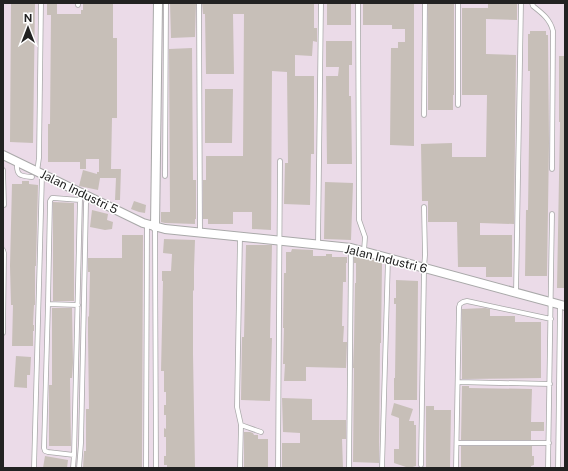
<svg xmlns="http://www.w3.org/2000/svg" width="568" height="471" font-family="'Public Sans',sans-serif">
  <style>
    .industrial { fill: #ebdbe8 }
    .building { fill: #c7bfb8 }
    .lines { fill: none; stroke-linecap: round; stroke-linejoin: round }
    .service-casing { stroke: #a9a9a9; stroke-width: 5.5 }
    .minor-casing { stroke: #a9a9a9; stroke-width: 10 }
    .service { stroke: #fff; stroke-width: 4 }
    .minor { stroke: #fff; stroke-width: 8 }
    .labels { text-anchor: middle; stroke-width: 3; stroke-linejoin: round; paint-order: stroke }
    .street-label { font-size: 12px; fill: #222; stroke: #fff }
  </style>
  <rect width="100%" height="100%" fill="#f2efe9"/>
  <path class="industrial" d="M3,3H565V468H3Z"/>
  <path class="building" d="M11,3H35L33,143L10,142Z
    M47,3H57V14H81V10H83V3H113V38H117V118H112L111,169H121L120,200H115L116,178H100L98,190L79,186L83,170L97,174V172H99V159H86V169H80V162H48V124H50L51,15H47Z
    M170,3H196L195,37L171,38Z
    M202,3H314V28H317V42L313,41L312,56L295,55V76H314V154H311L310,205L284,204L285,163H288L287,72L272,71L271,230L252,229V212H233V224H208V219H203V180H206V156H243L244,14H233L234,74H206L205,14H203Z
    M327,3H351V25H327Z
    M363,3H414V146L390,145L391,48H398V42H405V29H392V25H363Z
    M428,3H454V95H453V110H428Z
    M488,3H517V20L486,19V54L516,55L514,224L480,223V235H512V277H486V267H458L457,222H428V201H422L421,144L452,143V157H486L487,95H462V8H488Z
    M530,31H546V35H548L549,143L547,276H525L526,210H528L530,71H528V34H530Z
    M326,41H352V65H349V96H351L352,164H327L326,76H338L339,67H326Z
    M192,48L193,180H196V219H195V224L165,223L161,222V212H170L169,49Z
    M559,56H565V288H557L560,122H559Z
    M205,89H233L232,143H205Z
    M22,181H29V184L38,185L36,266H35V305H34L33,325H34V331H33V346H12L13,305H11L10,266L12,184H22Z
    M325,182L353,183L351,240L324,239Z
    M134,201L146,205L145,213L139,212L131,209Z
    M53,202L74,203V301H53Z
    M92,210L108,214L107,220L113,222L112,229L105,230L90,227Z
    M122,235H143L142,468H83L84,451H86V409H89L88,335V316L89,317L90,272H88V258H122Z
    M164,239L195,240L194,269V291L193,290V354L195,468H167V465H164V456H166V437H164V428L166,429V415H164V405H166V392H164V371H161L163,281H162V271H171L172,254L163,253Z
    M246,245H272L270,338H272L270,401L241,400L242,337H244Z
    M292,249L313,250V256H326V254H332V257H347V263H346V282H343L342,326H344L343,342H347L346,368L306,367V381H284L285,364H283L284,328H283L284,273H286V252H291Z
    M354,257H361L382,262L381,343H380L379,463L353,462L354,368H353L354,342L355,283H356V263H354Z
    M396,280L418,281L417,400H394V378H395L396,304H394V298H396Z
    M52,308H72L73,363L72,378H70L71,446H49V385H52Z
    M485,308L490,309V316H515V322H541V378L462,379V309Z
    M16,356L31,357L30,375H27V388L14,387Z
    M462,386H469V388L532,389L531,422H544V431H531V440H461Z
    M282,398L312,399V420H346V439H342L343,468H282V443H300V433L283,432Z
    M394,403L413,409L409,421H414V425H416V466L409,468L394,463V449H399V418L391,415Z
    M426,406H434V410H451L450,468H426Z
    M244,432H250L253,433L254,435H258V439H268V468H244Z
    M461,446H532V456H534V465L531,466V468H461Z
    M45,456L68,460L67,468H43Z"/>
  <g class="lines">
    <g class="service-casing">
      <path id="service" d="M199,3L200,232
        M358,3L359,220L365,237L364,251
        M532,3L533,6C542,13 550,19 553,31L552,169
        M78,5V3
        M458,105V3
        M424,115L425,3
        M17,162C16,176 20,176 32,177
        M3,170L4,205
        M37,172L39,158L41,3
        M165,176L166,3
        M155,227L156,468
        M318,244L321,3
        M3,250L4,253L3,333
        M516,293L521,3
        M48,304L78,305
        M458,382L550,384
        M241,425L261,432
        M457,443H549
        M74,455L48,452L45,451L44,448L48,304L50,201L52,198H54L80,200
        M421,465L424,268L425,255L424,207
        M34,468L42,175
        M73,468L74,455L80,199
        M79,468L81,443L86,203L87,196
        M146,468L147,225
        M240,468L241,425L237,407L240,237
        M278,468L280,161
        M349,468L351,249
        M382,468L388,259
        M456,468L459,307L460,304L463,302L467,301L551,319
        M548,468L552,214
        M558,468L560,305"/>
    </g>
    <g class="minor-casing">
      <path id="minor" d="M3,155L143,223L165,229L351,248L565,306
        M155,227L158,3"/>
    </g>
    <use href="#service" class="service"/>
    <use href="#minor" class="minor"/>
  </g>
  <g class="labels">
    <g class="street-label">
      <text transform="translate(79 192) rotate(26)" y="4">Jalan Industri 5</text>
      <text transform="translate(386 259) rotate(14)" y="4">Jalan Industri 6</text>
    </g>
  </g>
  <rect width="568" height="471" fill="none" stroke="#222222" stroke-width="8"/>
  <g transform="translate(28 28)" stroke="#ffffff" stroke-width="3" paint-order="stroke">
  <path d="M0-3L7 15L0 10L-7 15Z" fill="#222222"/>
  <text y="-6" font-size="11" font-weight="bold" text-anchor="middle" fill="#222222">N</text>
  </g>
</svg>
